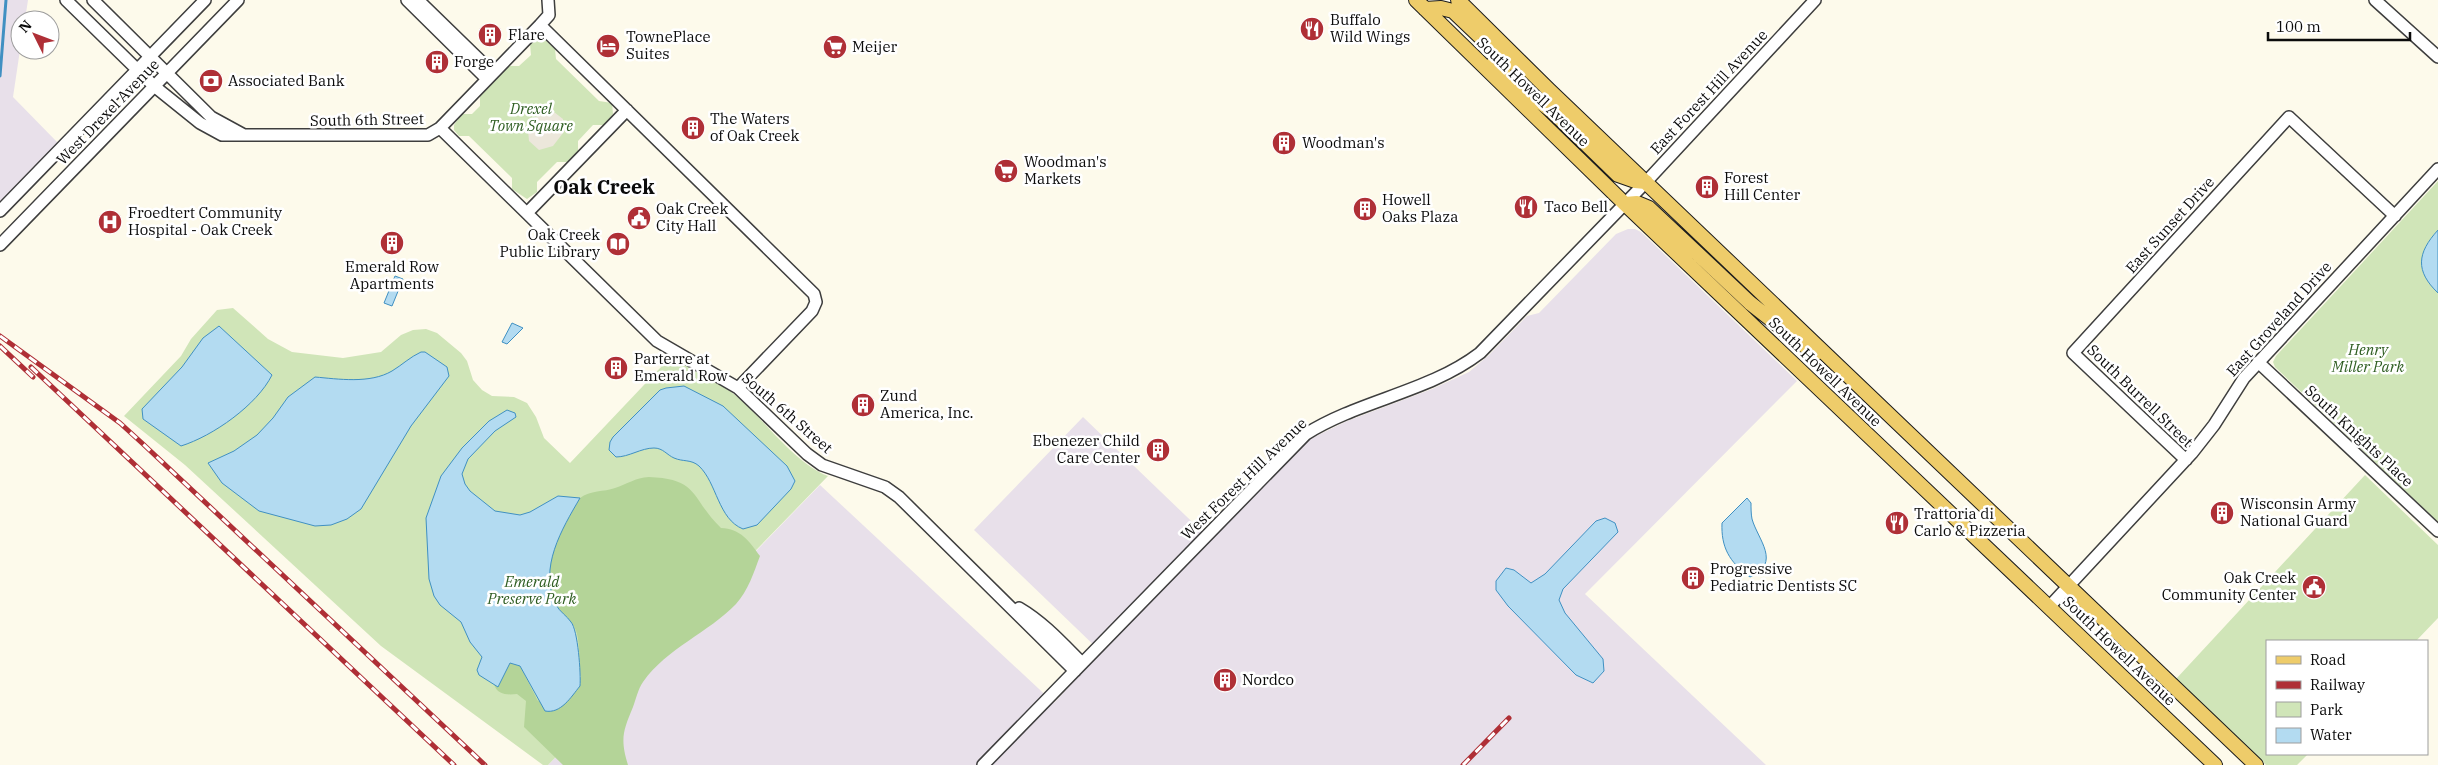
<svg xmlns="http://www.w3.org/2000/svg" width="2438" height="765" font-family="'IBM Plex Serif',serif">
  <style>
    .industrial { fill: #e8e0ea }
    .green { fill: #d0e5b8 }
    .forest { fill: #b4d498 }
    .plaza { fill: #ece7db }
    .water { fill: #b3dbf1; stroke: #4090c2 }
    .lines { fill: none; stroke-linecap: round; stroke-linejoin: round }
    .stream { stroke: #4090c2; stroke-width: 3 }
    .minor-casing { stroke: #3e3e3e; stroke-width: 14 }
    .major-casing { stroke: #1c1c1c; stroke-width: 16 }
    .minor { stroke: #fff; stroke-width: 11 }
    .major { stroke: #eecc6a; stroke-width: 14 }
    .rail-casing { stroke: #af2f36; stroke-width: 5 }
    .rail { stroke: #fff; stroke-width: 3; stroke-dasharray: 9; stroke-linecap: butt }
    .labels { text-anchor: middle; stroke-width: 5; stroke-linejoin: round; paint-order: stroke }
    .poi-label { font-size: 15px; fill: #0b0b0b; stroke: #fff; text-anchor: start }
    .street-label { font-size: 15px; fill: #0b0b0b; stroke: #fff }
    .park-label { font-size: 15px; font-style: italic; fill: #2e5d21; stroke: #fff }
    .district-label { font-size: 20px; font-weight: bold; fill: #0b0b0b; stroke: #fff }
  </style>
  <rect width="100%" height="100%" fill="#fdfaeb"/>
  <path class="industrial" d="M0,0H28L25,20H20V50L13,97L58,143L0,202Z
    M1635,229L1641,232L1797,381L1585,594L1766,765H548L820,485L1054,703L1101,652L974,530L1083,417L1211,540L1310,439L1347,421L1432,389L1469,372L1489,355L1527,316L1539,313L1616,234L1628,229Z"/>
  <path class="green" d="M542,37L555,49L556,59L599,101L612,103L613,114L604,125H593L578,141V151L567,162H557L537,182V192L527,199L512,189V178L469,136H459L454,130V125L462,114H472L480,106V96L508,66H519L531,55L530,44L535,39Z
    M2438,181V522L2275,367L2273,362L2276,356Z
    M233,308L268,339L292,352L343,358L381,352L401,335L413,330L426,329L437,333L461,353L467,361L473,380L482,390L492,396L514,397L527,403L536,417L544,438L570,463L661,367L657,362L663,357L672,358C693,370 717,380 735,395C764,419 794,463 828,476L548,765H543L381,646L185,465L124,416L181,356L191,339L217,310Z
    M2365,475L2438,545V618L2416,641H2267V754H2308L2297,765H2266L2176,679Z"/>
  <path class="forest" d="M649,477C700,479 690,498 721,528C740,528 750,542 760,556C754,572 748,591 736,604C708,633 667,648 643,682C638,689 636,699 633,707C623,731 620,739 628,765H563L524,727L526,701L517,694C507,695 497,695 494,684L498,686L510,663L520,666L538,701L581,677C579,664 580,641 576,631C573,620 561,615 556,604C538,568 561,529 580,498C590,490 604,492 615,488C627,484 635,478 649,477Z"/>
  <path class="plaza" d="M548,112H554L563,119V133L553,146L539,150L529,141L528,130L535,118Z"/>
  <path class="water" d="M2438,230V293C2415,271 2417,253 2438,230Z
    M395,276L403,279L392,306L384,303Z
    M512,323L523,328L507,344L502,342Z
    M219,326L272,375C257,405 213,436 181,446L143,419L142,409L182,367L203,338Z
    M421,352H425L447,367L449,376L411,426L361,509L347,519L331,525L315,526L259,511L222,483L208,463L234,451L257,435L273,418L288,397L315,377C338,379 370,384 392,371C402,365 410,357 421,352Z
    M684,386L723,406L787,466L795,481L791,489L757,525L743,529C718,519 717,483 699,466C691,459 683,462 674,458C667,455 663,448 654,448C641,448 629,457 616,457L609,450L610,442L613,437L660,390L666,388Z
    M507,410L515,413L516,417L495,431L468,459L462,474L465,484L470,491L495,511L520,515L530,512L558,496L580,498C562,529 538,568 556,605C560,612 567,616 571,622C578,630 581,674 580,686C571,697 561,714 545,711L520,666L510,663L498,687L479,675L477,670L482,657L470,642L461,622L440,605L434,596L429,579L426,518L441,476L462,448L489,421Z
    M1747,498L1751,503C1751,508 1751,514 1752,519C1758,540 1782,563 1750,577C1729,562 1721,547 1722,523Z
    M1605,518L1615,523L1618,532L1563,589L1559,600L1565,613L1603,659L1604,671L1593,683L1576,675L1508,606L1496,590V581L1506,568L1514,570L1531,583L1545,574L1596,521Z"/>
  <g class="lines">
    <path class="stream" d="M0,76L6,0"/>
    <g class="minor-casing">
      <path id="minor" d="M66,0L154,86L200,123L222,135H428L440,128L540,25L549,15L548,0
        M93,0L211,117L244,135
        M407,0L487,79
        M418,0L493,73
        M2375,0L2438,57
        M540,25L814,294L816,302L812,311L738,388
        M440,128L657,341L738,388L807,454L822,465L885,487L899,497L1075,671
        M0,211L205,0
        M527,213L627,110
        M0,245L238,0
        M2258,362L2438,531
        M2186,460L2073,353L2289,117L2395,216
        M2049,607L2192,453L2214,425L2244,378L2438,169
        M1019,608C1043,622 1062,643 1082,663
        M983,765L1306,434C1360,400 1429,392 1480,353L1646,182L1815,0"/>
    </g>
    <g class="major-casing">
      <path id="major" d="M1416,0L1625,204L2215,765
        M1458,0L1549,90L2256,765
        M1425,9L1441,8L1453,11L1495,51L1512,63
        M1492,65L1553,112L1618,175L1635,181L1646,182
        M1625,204L1637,203L1649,208L1750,303L1815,354"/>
    </g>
    <use href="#minor" class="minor"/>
    <use href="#major" class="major"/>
    <g class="rail-casing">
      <path id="rail" d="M0,336L120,423L143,444L485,765
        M0,346L33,377
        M31,367L454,765
        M1463,765L1509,718"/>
    </g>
    <use href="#rail" class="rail"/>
  </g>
  <defs>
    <g id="restaurant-disc" transform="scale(1.25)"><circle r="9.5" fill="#af2f36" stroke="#fff"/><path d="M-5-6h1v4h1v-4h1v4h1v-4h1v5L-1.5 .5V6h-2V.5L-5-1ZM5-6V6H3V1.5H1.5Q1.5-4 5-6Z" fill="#fff"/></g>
    <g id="building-disc" transform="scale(1.25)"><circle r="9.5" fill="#af2f36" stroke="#fff"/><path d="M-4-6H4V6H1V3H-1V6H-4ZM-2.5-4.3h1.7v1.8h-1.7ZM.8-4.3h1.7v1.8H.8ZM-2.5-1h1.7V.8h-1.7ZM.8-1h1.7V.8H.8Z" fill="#fff"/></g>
    <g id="hotel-disc" transform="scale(1.25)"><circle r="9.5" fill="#af2f36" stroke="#fff"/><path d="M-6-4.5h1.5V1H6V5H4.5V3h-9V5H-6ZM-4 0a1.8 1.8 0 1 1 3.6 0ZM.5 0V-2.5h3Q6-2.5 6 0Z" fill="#fff"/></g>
    <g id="supermarket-disc" transform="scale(1.25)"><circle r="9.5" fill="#af2f36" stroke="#fff"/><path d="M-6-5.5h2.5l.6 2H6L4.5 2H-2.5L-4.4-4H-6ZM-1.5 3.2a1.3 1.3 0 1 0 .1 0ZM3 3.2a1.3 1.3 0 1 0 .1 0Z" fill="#fff"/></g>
    <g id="bank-disc" transform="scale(1.25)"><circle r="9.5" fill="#af2f36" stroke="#fff"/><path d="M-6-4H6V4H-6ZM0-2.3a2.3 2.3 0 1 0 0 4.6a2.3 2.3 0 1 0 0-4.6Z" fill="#fff"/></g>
    <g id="civic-disc" transform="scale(1.25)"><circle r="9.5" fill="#af2f36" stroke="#fff"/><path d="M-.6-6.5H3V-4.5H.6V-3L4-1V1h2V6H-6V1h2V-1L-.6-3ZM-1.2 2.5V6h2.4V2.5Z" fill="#fff"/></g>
    <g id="hospital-disc" transform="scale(1.25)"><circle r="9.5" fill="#af2f36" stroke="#fff"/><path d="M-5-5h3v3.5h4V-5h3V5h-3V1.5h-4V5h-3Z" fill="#fff"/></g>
    <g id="library-disc" transform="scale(1.25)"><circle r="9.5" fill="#af2f36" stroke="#fff"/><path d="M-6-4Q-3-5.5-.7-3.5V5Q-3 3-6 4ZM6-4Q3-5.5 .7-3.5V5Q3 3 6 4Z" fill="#fff"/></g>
  </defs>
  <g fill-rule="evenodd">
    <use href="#restaurant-disc" x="1312" y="29"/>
    <use href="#building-disc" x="490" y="35"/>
    <use href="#hotel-disc" x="608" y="46"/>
    <use href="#supermarket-disc" x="835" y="47"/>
    <use href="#building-disc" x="437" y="62"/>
    <use href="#bank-disc" x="211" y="81"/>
    <use href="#building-disc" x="693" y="128"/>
    <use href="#building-disc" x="1284" y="143"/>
    <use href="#supermarket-disc" x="1006" y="171"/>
    <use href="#building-disc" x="1707" y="187"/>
    <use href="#restaurant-disc" x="1526" y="207"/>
    <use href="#building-disc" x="1365" y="209"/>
    <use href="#civic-disc" x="639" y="218"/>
    <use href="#hospital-disc" x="110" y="222"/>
    <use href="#building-disc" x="392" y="243"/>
    <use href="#library-disc" x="618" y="244"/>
    <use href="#building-disc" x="616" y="368"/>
    <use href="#building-disc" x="863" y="405"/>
    <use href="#building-disc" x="1158" y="450"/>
    <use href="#building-disc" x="2222" y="513"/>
    <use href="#restaurant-disc" x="1897" y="523"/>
    <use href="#building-disc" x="1693" y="578"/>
    <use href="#civic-disc" x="2314" y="587"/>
    <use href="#building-disc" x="1225" y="680"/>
  </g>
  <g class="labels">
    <g class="poi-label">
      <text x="1330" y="25">Buffalo<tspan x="1330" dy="17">Wild Wings</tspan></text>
      <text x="508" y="40">Flare</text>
      <text x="626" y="42">TownePlace<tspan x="626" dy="17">Suites</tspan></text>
      <text x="852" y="52">Meijer</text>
      <text x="454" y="67">Forge</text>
      <text x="228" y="86">Associated Bank</text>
      <text x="710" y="124">The Waters<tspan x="710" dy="17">of Oak Creek</tspan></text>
      <text x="1302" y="148">Woodman's</text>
      <text x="1024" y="167">Woodman's<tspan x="1024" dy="17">Markets</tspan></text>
      <text x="1724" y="183">Forest<tspan x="1724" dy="17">Hill Center</tspan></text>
      <text x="1382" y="205">Howell<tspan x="1382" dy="17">Oaks Plaza</tspan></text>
      <text x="1544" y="212">Taco Bell</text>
      <text x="656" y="214">Oak Creek<tspan x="656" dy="17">City Hall</tspan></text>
      <text x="128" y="218">Froedtert Community<tspan x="128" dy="17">Hospital - Oak Creek</tspan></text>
      <text x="600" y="240" text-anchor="end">Oak Creek<tspan x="600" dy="17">Public Library</tspan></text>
      <text x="392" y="272" text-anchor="middle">Emerald Row<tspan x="392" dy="17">Apartments</tspan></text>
      <text x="634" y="364">Parterre at<tspan x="634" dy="17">Emerald Row</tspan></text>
      <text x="880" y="401">Zund<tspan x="880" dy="17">America, Inc.</tspan></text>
      <text x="1140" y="446" text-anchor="end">Ebenezer Child<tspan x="1140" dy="17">Care Center</tspan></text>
      <text x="2240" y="509">Wisconsin Army<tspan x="2240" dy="17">National Guard</tspan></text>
      <text x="1914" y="519">Trattoria di<tspan x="1914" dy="17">Carlo &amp; Pizzeria</tspan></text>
      <text x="1710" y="574">Progressive<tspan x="1710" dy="17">Pediatric Dentists SC</tspan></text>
      <text x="2296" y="583" text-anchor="end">Oak Creek<tspan x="2296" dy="17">Community Center</tspan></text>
      <text x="1242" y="685">Nordco</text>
    </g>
    <g class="street-label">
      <text transform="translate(1533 92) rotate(44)" y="5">South Howell Avenue</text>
      <text transform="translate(1709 92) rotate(-47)" y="5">East Forest Hill Avenue</text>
      <text transform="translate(108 112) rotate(-46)" y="5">West Drexel Avenue</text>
      <text transform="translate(367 120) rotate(-1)" y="5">South 6th Street</text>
      <text transform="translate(2170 225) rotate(-48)" y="5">East Sunset Drive</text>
      <text transform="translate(2279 319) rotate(-48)" y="5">East Groveland Drive</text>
      <text transform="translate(1825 372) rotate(44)" y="5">South Howell Avenue</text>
      <text transform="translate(2140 396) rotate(44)" y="5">South Burrell Street</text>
      <text transform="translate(787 413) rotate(41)" y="5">South 6th Street</text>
      <text transform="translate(2359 436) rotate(43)" y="5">South Knights Place</text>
      <text transform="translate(1244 479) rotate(-44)" y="5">West Forest Hill Avenue</text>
      <text transform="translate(2119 651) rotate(44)" y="5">South Howell Avenue</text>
    </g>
    <g class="park-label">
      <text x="531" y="114">Drexel<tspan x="531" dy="17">Town Square</tspan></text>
      <text x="2368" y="355">Henry<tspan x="2368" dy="17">Miller Park</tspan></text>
      <text x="532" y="587">Emerald<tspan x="532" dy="17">Preserve Park</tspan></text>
    </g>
    <g class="district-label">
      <text x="604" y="194">Oak Creek</text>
    </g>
  </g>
  <rect x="2266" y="640" width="162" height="115" fill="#ffffff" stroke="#9d9d9d"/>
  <rect x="2276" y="656" width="25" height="8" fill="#eecc6a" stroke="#9d9d9d"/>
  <text x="2310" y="665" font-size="15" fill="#0b0b0b">Road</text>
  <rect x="2276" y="681" width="25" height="8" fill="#af2f36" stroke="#9d9d9d"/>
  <text x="2310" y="690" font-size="15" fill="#0b0b0b">Railway</text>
  <rect x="2276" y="702" width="25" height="15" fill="#d0e5b8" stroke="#9d9d9d"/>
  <text x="2310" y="715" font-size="15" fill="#0b0b0b">Park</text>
  <rect x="2276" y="728" width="25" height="15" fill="#b3dbf1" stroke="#9d9d9d"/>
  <text x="2310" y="740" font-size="15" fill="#0b0b0b">Water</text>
  <g transform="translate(35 35) rotate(312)"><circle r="24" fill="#ffffff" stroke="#9d9d9d"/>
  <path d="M0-4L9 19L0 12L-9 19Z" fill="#af2f36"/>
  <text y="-8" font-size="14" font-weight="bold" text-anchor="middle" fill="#0b0b0b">N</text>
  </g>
  <path d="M2268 32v8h142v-8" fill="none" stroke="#0b0b0b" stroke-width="2.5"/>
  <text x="2276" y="32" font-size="15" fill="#0b0b0b" stroke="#ffffff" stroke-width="4" paint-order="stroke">100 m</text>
</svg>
